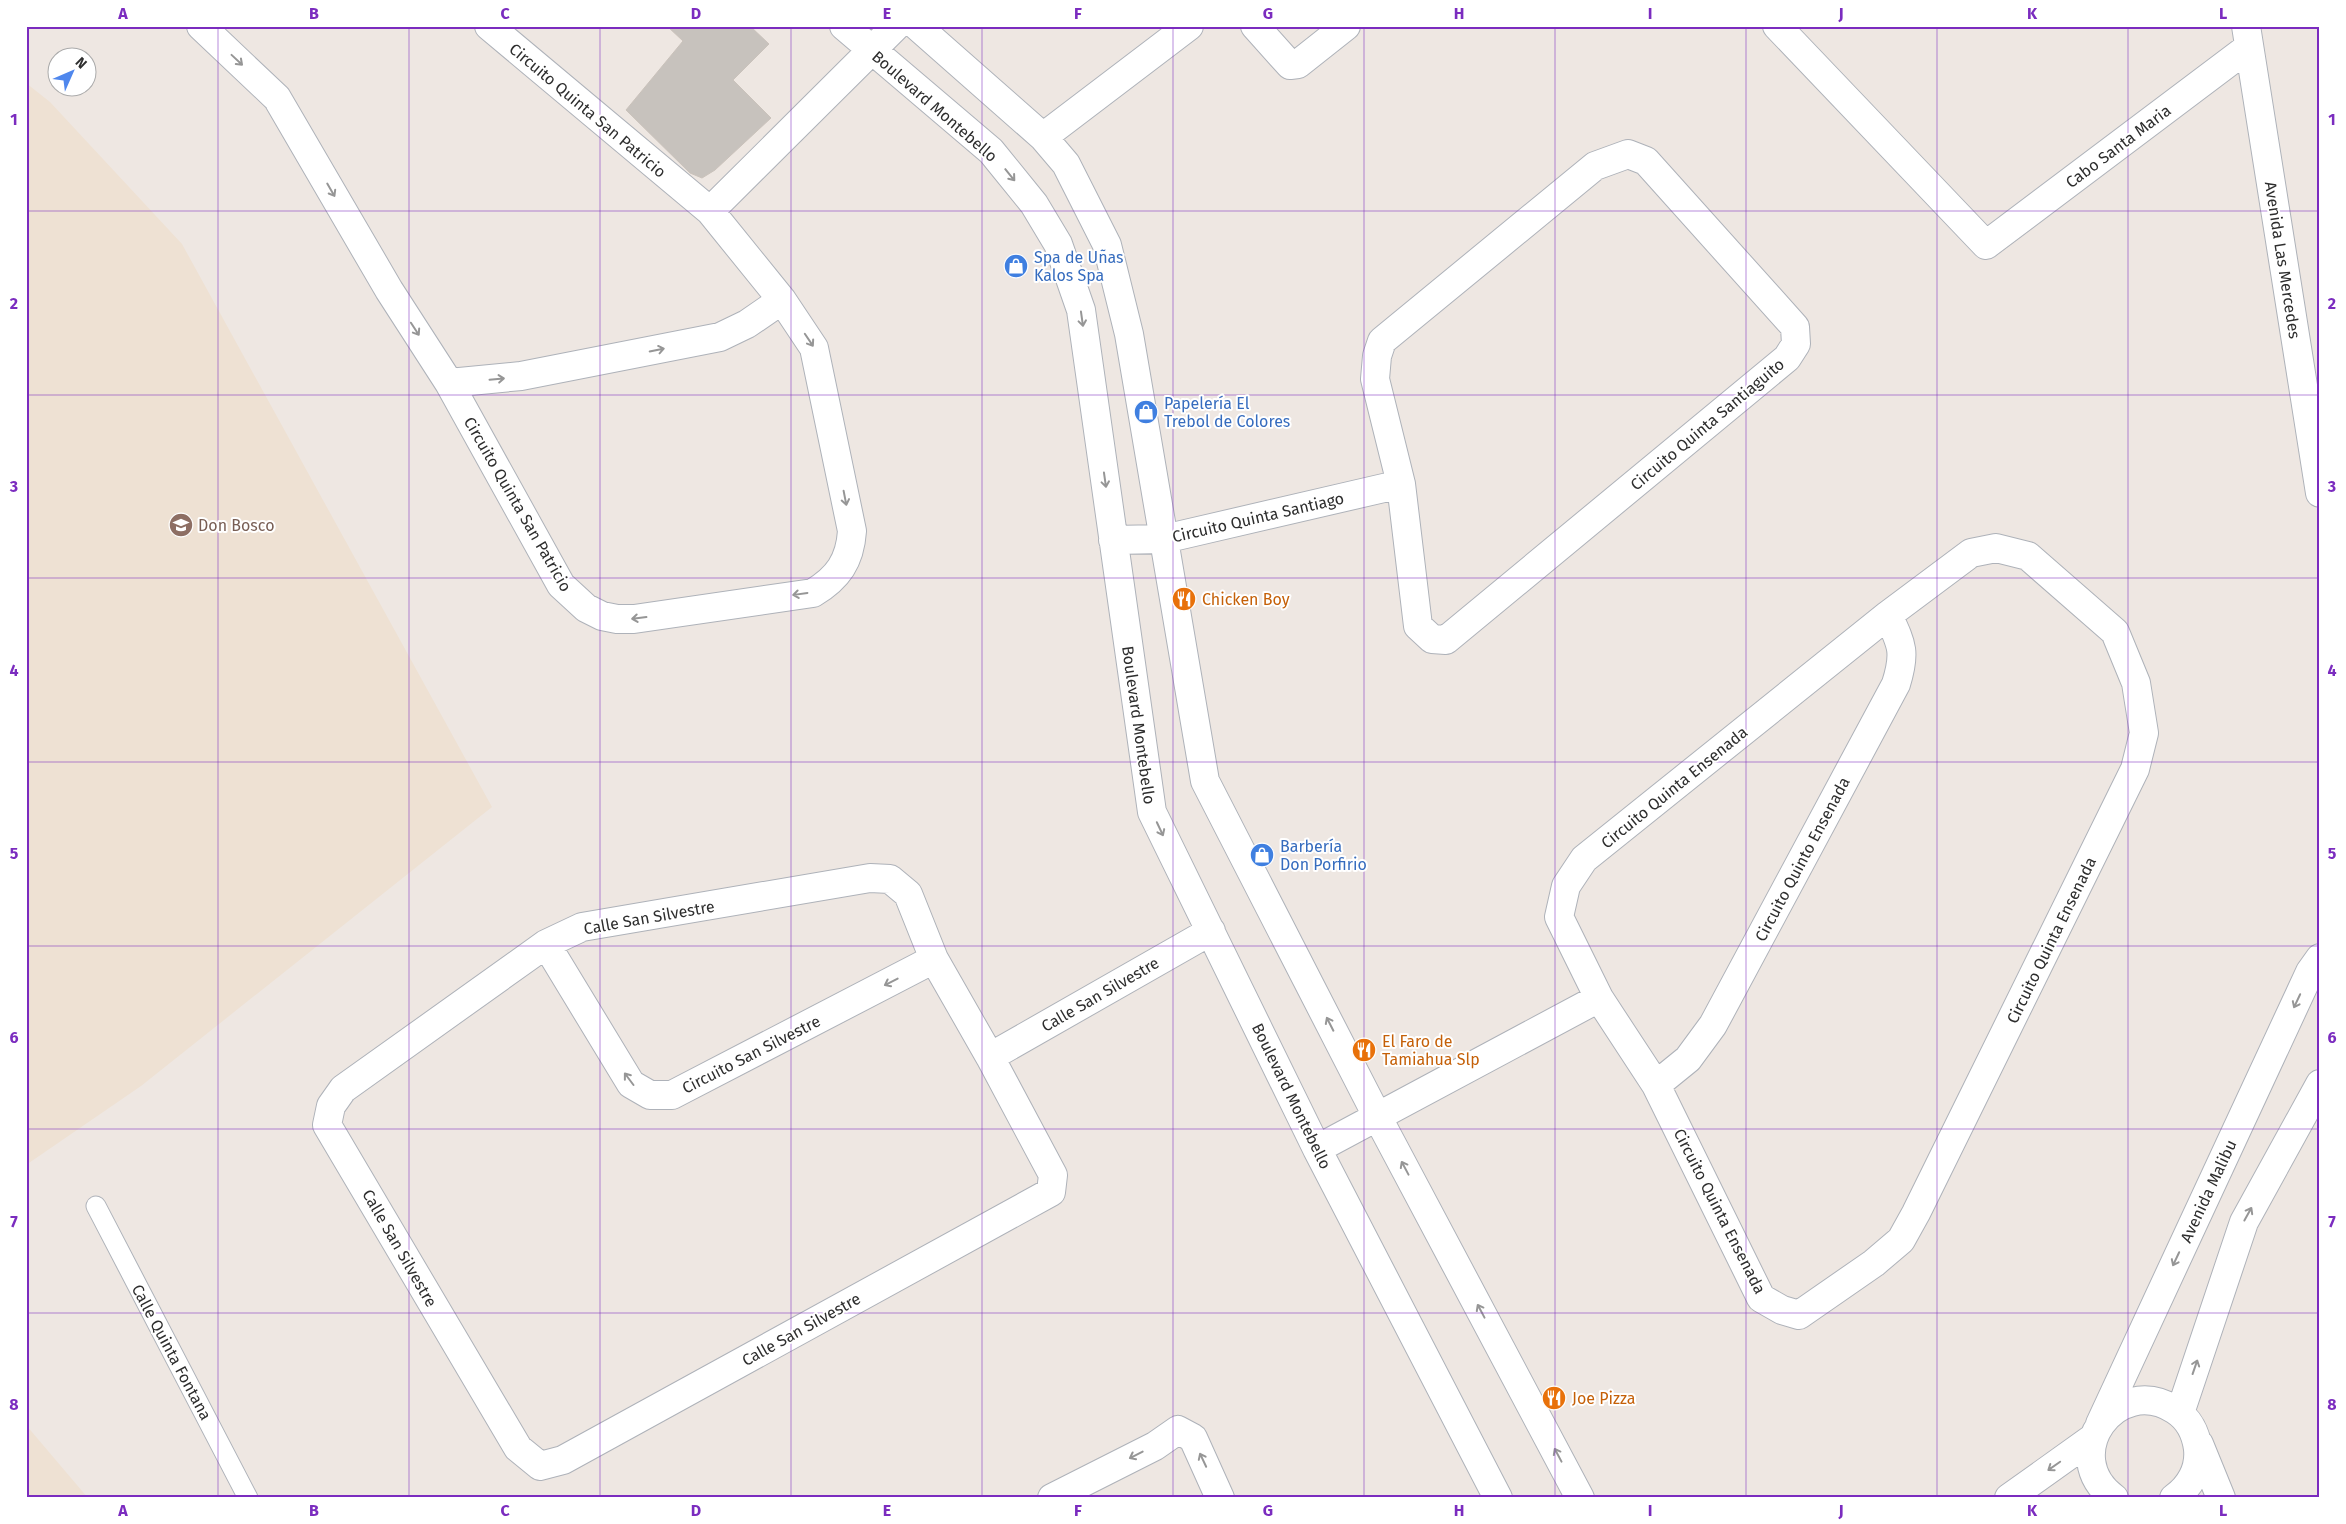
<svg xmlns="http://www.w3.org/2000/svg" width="2346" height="1524" font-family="'Fira Sans',sans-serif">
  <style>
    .education { fill: #eee1d3 }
    .building { fill: #c7c2bd; stroke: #cac2bb }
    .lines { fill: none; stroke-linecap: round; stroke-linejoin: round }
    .lane-casing { stroke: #aeb2b9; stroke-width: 21 }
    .street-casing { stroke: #aeb2b9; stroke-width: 30 }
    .lane { stroke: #fff; stroke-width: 19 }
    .street { stroke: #fff; stroke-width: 28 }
    .oneway { stroke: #969696 }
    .grid { fill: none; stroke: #7b2cbf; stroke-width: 1; stroke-opacity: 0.55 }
    .labels { text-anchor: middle; stroke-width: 4; stroke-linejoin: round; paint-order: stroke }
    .street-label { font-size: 16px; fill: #2e2e2e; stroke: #fff }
    .shop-label { font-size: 16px; fill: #366cbe; stroke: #fff; text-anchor: start }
    .education-label { font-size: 16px; fill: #785e54; stroke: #fff; text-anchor: start }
    .food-label { font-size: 16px; fill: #c56008; stroke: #fff; text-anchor: start }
    .neatline { fill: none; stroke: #7b2cbf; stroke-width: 2 }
    .grid-label { font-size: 16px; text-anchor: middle; font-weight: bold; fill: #7b2cbf }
  </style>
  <rect width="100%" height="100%" fill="#eee7e2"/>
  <path class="education" d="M26,83L50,102L182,244L492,807L141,1086L26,1165Z
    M26,1425L88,1498H26Z"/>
  <path class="building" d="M667,26H750L769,44L733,80L771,118L715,170L702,178L690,173L626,110L683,41Z"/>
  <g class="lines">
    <g class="lane-casing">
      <path id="lane" d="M96,1206L248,1498"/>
    </g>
    <g class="street-casing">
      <path id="street" d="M201,26L277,98L389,290L449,383L561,585L586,608L602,616L617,619H634L813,593C838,578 850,561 852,531L814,348L782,300L710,211L489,26
        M844,26L991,151L1034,204L1058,244L1081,310L1152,812L1317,1149L1498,1498
        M917,26L1043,137L1066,164L1107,245L1129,334L1205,781L1377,1116L1580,1498
        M1255,26L1290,65L1298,64L1346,26
        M1777,26L1986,245L2249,47
        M2246,26L2320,493
        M1043,137L1189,26
        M1628,154L1646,161L1795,327L1796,344L1787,358L1446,640L1432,639L1418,626L1401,484L1375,379L1377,356L1382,341L1595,166Z
        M710,211L896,26
        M449,383L521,376L720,337L747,324L782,300
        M1113,540L1164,539L1401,484
        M1996,548L2028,556L2115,632L2136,683L2144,733L2135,769L1916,1213L1901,1240L1874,1263L1799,1315L1782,1310L1761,1298L1656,1085L1599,998L1559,917L1566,886L1584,859L1888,615L1971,553Z
        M870,878L890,879L908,894L934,959L990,1057L1053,1175L1051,1192L563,1460L540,1466L518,1448L327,1125L331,1106L343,1089L546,944L582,927Z
        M546,944L631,1084L650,1095H672L934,959
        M990,1057L1211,931
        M1656,1085L1688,1059L1713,1025L1896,684C1906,652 1902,645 1888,615
        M1317,1149L1599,998
        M2180,1413L2244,1222L2320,1084
        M2100,1424L2310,972L2320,958
        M2199,1444L2221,1498
        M1052,1498L1155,1446L1178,1430L1193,1438L1220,1498
        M2009,1498L2093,1438
        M2114,1498C2057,1456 2116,1372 2175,1410C2189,1419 2196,1434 2198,1449C2200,1469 2190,1487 2174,1498"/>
    </g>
    <use href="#lane" class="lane"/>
    <use href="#street" class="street"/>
  </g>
  <defs><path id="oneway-shaft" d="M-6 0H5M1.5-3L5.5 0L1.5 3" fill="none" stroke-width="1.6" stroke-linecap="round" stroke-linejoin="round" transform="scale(1.25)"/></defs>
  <g class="oneway">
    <use href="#oneway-shaft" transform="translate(237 60) rotate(43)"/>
    <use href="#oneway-shaft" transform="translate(1010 175) rotate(51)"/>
    <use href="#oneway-shaft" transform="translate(331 190) rotate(60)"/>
    <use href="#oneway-shaft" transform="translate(1082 319) rotate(82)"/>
    <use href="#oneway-shaft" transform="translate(415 329) rotate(57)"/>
    <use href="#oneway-shaft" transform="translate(809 340) rotate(56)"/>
    <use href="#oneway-shaft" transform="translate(657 350) rotate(-11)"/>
    <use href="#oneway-shaft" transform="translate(497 379) rotate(-5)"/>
    <use href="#oneway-shaft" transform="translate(1105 480) rotate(82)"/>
    <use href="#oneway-shaft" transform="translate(845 498) rotate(79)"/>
    <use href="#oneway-shaft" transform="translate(800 594) rotate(172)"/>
    <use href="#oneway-shaft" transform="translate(639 618) rotate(173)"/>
    <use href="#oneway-shaft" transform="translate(1160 829) rotate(65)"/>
    <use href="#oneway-shaft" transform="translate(891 982) rotate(153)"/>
    <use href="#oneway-shaft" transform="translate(2297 1001) rotate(115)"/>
    <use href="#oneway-shaft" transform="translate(1330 1024) rotate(-117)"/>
    <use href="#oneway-shaft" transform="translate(629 1079) rotate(-127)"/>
    <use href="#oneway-shaft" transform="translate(1405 1168) rotate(-118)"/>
    <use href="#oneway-shaft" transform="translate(2248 1214) rotate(-61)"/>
    <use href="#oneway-shaft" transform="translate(2176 1259) rotate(115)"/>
    <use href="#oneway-shaft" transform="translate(1481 1311) rotate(-118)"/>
    <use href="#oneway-shaft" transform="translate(2195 1367) rotate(-71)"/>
    <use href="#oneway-shaft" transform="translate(1136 1455) rotate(153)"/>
    <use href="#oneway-shaft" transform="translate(1558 1455) rotate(-118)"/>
    <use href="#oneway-shaft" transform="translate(1203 1460) rotate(-115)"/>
    <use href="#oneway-shaft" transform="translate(2054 1466) rotate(145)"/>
  </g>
  <path class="grid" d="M218,26V1498M409,26V1498M600,26V1498M791,26V1498M982,26V1498M1173,26V1498M1364,26V1498M1555,26V1498M1746,26V1498M1937,26V1498M2128,26V1498M26,211H2320M26,395H2320M26,578H2320M26,762H2320M26,946H2320M26,1129H2320M26,1313H2320"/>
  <defs>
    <g id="shop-disc" transform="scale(1.25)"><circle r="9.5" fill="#3f7fe0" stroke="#fff"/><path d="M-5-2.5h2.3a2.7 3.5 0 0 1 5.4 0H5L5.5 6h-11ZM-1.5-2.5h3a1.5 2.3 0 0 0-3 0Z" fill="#fff"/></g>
    <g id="university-disc" transform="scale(1.25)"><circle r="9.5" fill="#8d6e63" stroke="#fff"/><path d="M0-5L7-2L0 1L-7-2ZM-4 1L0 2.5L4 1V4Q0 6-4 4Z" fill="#fff"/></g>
    <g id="restaurant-disc" transform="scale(1.25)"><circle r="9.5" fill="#e8710a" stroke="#fff"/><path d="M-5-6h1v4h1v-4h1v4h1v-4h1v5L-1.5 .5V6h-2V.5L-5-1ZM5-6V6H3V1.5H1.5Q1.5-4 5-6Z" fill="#fff"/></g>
  </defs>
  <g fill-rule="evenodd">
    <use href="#shop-disc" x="1016" y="266"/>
    <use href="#shop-disc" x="1146" y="412"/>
    <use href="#university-disc" x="181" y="525"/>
    <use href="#restaurant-disc" x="1184" y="599"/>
    <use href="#shop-disc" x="1262" y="855"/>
    <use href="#restaurant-disc" x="1364" y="1050"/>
    <use href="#restaurant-disc" x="1554" y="1398"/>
  </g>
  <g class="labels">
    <g class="street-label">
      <text transform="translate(935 106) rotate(41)" y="6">Boulevard Montebello</text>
      <text transform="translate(588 110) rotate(40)" y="6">Circuito Quinta San Patricio</text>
      <text transform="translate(2118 146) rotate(-37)" y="6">Cabo Santa Maria</text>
      <text transform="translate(2283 260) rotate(81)" y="6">Avenida Las Mercedes</text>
      <text transform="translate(1707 424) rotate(-40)" y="6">Circuito Quinta Santiaguito</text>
      <text transform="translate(518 504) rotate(60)" y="6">Circuito Quinta San Patricio</text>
      <text transform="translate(1258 517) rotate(-13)" y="6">Circuito Quinta Santiago</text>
      <text transform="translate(1139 725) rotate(82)" y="6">Boulevard Montebello</text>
      <text transform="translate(1674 787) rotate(-39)" y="6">Circuito Quinta Ensenada</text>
      <text transform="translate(1802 859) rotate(-62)" y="6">Circuito Quinto Ensenada</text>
      <text transform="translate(649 917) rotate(-10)" y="6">Calle San Silvestre</text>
      <text transform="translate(2051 940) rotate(-64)" y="6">Circuito Quinta Ensenada</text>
      <text transform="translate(1100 994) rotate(-30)" y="6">Calle San Silvestre</text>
      <text transform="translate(751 1054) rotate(-27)" y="6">Circuito San Silvestre</text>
      <text transform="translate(1292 1096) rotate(64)" y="6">Boulevard Montebello</text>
      <text transform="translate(2208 1191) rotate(-65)" y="6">Avenida Malibu</text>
      <text transform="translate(1720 1211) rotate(63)" y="6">Circuito Quinta Ensenada</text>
      <text transform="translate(400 1248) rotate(60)" y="6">Calle San Silvestre</text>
      <text transform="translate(801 1329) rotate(-29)" y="6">Calle San Silvestre</text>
      <text transform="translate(172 1352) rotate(62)" y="6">Calle Quinta Fontana</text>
    </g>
    <g class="shop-label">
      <text x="1034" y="263">Spa de Uñas<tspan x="1034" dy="18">Kalos Spa</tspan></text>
      <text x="1164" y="409">Papelería El<tspan x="1164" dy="18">Trebol de Colores</tspan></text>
      <text x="1280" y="852">Barbería<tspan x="1280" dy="18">Don Porfirio</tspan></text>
    </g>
    <g class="education-label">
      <text x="198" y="531">Don Bosco</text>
    </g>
    <g class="food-label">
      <text x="1202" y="605">Chicken Boy</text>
      <text x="1382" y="1047">El Faro de<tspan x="1382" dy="18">Tamiahua Slp</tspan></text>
      <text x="1572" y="1404">Joe Pizza</text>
    </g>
  </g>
  <rect width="2346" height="1524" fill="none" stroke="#ffffff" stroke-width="55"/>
  <g transform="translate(72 72) rotate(45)"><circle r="24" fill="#ffffff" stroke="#ababab"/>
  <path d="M0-4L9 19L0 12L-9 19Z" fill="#4f87ed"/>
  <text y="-8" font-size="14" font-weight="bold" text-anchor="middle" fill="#2e2e2e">N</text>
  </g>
  <rect x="28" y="28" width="2290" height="1468" class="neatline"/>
  <g class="grid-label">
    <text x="123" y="19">A</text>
    <text x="314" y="19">B</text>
    <text x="505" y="19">C</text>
    <text x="696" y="19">D</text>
    <text x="887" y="19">E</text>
    <text x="1078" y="19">F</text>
    <text x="1268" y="19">G</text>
    <text x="1459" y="19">H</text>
    <text x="1650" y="19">I</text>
    <text x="1841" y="19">J</text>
    <text x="2032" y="19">K</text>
    <text x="2223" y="19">L</text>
    <text x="14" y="125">1</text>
    <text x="2332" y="125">1</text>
    <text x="14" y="309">2</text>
    <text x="2332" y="309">2</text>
    <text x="14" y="492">3</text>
    <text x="2332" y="492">3</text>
    <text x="14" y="676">4</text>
    <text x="2332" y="676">4</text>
    <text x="14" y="859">5</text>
    <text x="2332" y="859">5</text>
    <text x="14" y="1043">6</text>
    <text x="2332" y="1043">6</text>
    <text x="14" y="1227">7</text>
    <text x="2332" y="1227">7</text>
    <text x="14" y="1410">8</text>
    <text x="2332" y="1410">8</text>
    <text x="123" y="1516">A</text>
    <text x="314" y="1516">B</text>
    <text x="505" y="1516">C</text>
    <text x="696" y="1516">D</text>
    <text x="887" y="1516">E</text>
    <text x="1078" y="1516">F</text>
    <text x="1268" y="1516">G</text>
    <text x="1459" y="1516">H</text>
    <text x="1650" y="1516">I</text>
    <text x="1841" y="1516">J</text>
    <text x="2032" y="1516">K</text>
    <text x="2223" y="1516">L</text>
  </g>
</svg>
